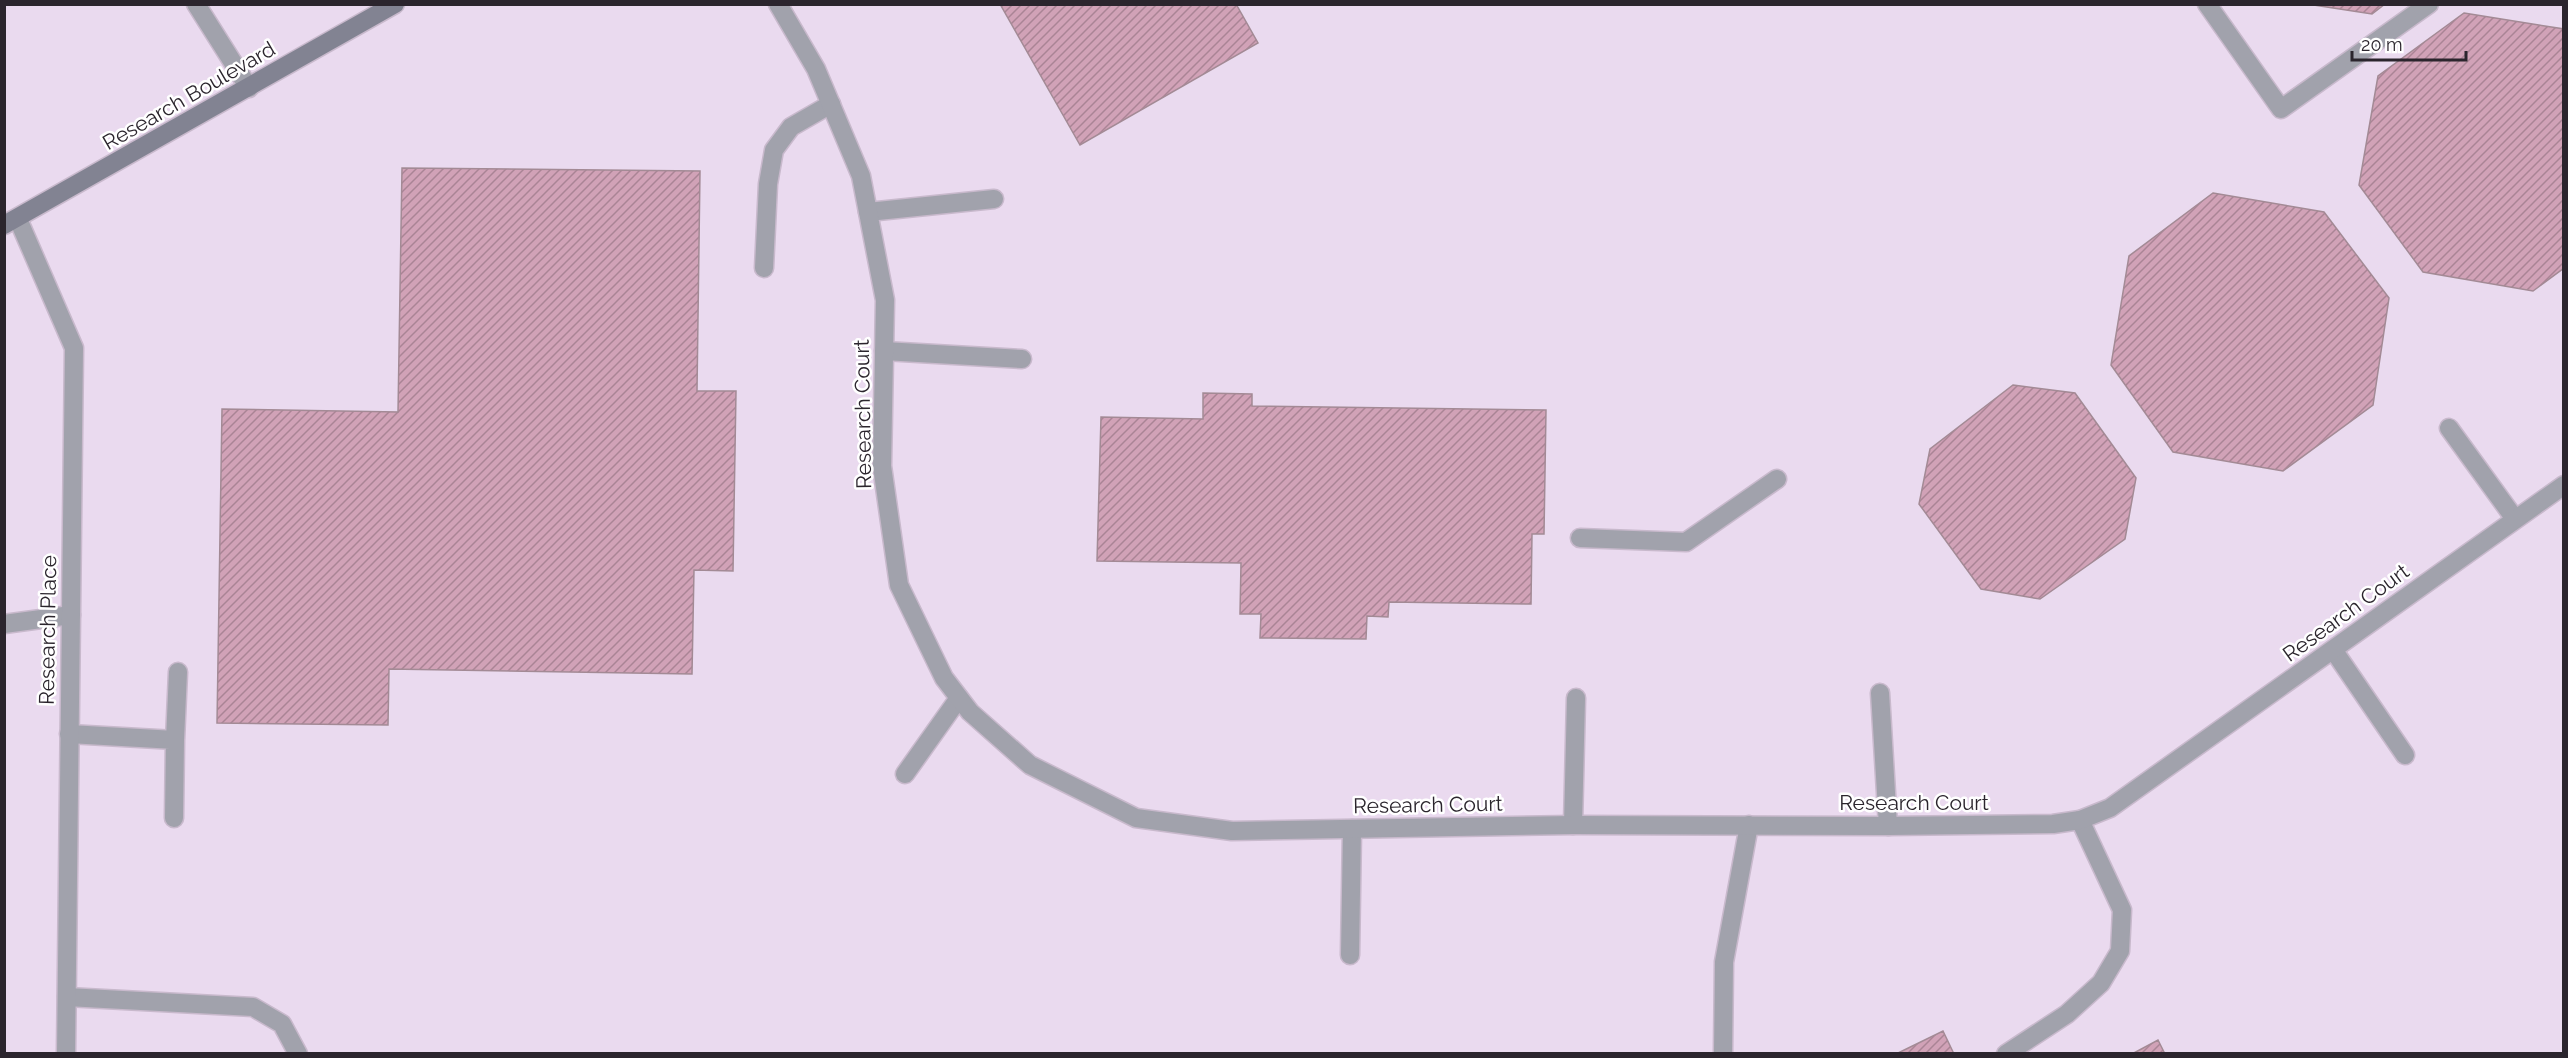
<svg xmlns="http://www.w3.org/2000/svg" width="2568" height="1058" font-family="Raleway,sans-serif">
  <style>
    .building { fill: url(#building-hatch); stroke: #a38a95; stroke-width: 1.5 }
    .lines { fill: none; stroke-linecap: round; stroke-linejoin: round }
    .lane-casing { stroke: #c8b9cc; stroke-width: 21 }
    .street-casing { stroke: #c8b9cc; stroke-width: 21 }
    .secondary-casing { stroke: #c8b9cc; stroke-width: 21 }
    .lane { stroke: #a1a2ac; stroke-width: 18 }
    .street { stroke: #a1a2ac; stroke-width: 18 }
    .secondary { stroke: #828392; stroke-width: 18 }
    .labels { text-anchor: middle; stroke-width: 5; stroke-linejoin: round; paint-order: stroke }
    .street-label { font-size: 21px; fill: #2b252d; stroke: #fff }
  </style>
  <defs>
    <pattern id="building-hatch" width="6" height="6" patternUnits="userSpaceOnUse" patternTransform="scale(1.5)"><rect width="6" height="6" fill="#d1a2b7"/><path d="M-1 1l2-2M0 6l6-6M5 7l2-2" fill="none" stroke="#aa8495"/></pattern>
  </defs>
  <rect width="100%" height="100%" fill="#eadaef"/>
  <path class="building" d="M1000,4H1236L1258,43L1080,145Z
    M2307,4H2385L2372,14Z
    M2464,13L2564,29V268L2533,291L2423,272L2359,185L2378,76Z
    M402,168L700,171L697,391H736L733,571L694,570L692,674L389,669L388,725L217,723L222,409L398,412Z
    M2213,193L2324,212L2389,298L2373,405L2283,471L2173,452L2111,365L2129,256Z
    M2013,385L2075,393L2136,478L2125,539L2040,599L1981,589L1919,504L1930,449Z
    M1203,393L1252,394V406L1546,410L1544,534H1532L1531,604L1389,602L1388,617L1367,616L1366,639L1260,638L1261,614H1240L1241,563L1097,561L1101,417L1203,419Z
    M1943,1031L1954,1054H1896Z
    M2158,1040L2165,1054H2132Z"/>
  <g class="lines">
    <g class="lane-casing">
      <path id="lane" d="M196,4L249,88
        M2207,4L2281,109L2429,4
        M868,212L994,199
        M764,268L768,184L774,150L791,127L831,104
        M884,351L1022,359
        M2449,428L2515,519
        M1580,538L1686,542L1777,479
        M4,624L71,615
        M2334,651L2405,755
        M1880,693L1888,826
        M69,734L175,740L174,818
        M175,740L178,672
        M905,774L959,698
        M1573,825L1576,698
        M1350,955L1352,829
        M67,997L253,1007L282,1024L298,1054
        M1723,1054L1724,962L1749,825
        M2006,1054L2067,1014L2101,983L2120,951L2122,910L2080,820"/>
    </g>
    <g class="street-casing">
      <path id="street" d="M778,4L816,69L861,176L885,300L882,466L899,585L944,678L970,712L1030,765L1136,818L1232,831L1573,825L1888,826L2053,824L2080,820L2110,808L2564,485
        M18,219L74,348L66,1054"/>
    </g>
    <g class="secondary-casing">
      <path id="secondary" d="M4,225L395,4"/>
    </g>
    <use href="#lane" class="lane"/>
    <use href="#street" class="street"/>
    <use href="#secondary" class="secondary"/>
  </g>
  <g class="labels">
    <g class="street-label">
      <text transform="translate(189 96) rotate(-30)" y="7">Research Boulevard</text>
      <text transform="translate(863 414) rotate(-91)" y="7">Research Court</text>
      <text transform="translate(2346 613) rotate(-36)" y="7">Research Court</text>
      <text transform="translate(48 630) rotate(-89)" y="7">Research Place</text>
      <text x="1914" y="810">Research Court</text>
      <text transform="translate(1428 805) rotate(-1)" y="7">Research Court</text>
    </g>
  </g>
  <rect width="2568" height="1058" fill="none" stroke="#2b252d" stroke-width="12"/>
  <path d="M2352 51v9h114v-9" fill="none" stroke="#2b252d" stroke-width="3"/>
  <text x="2361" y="51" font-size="18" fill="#2b252d" stroke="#ffffff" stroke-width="4.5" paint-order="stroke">20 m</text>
</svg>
